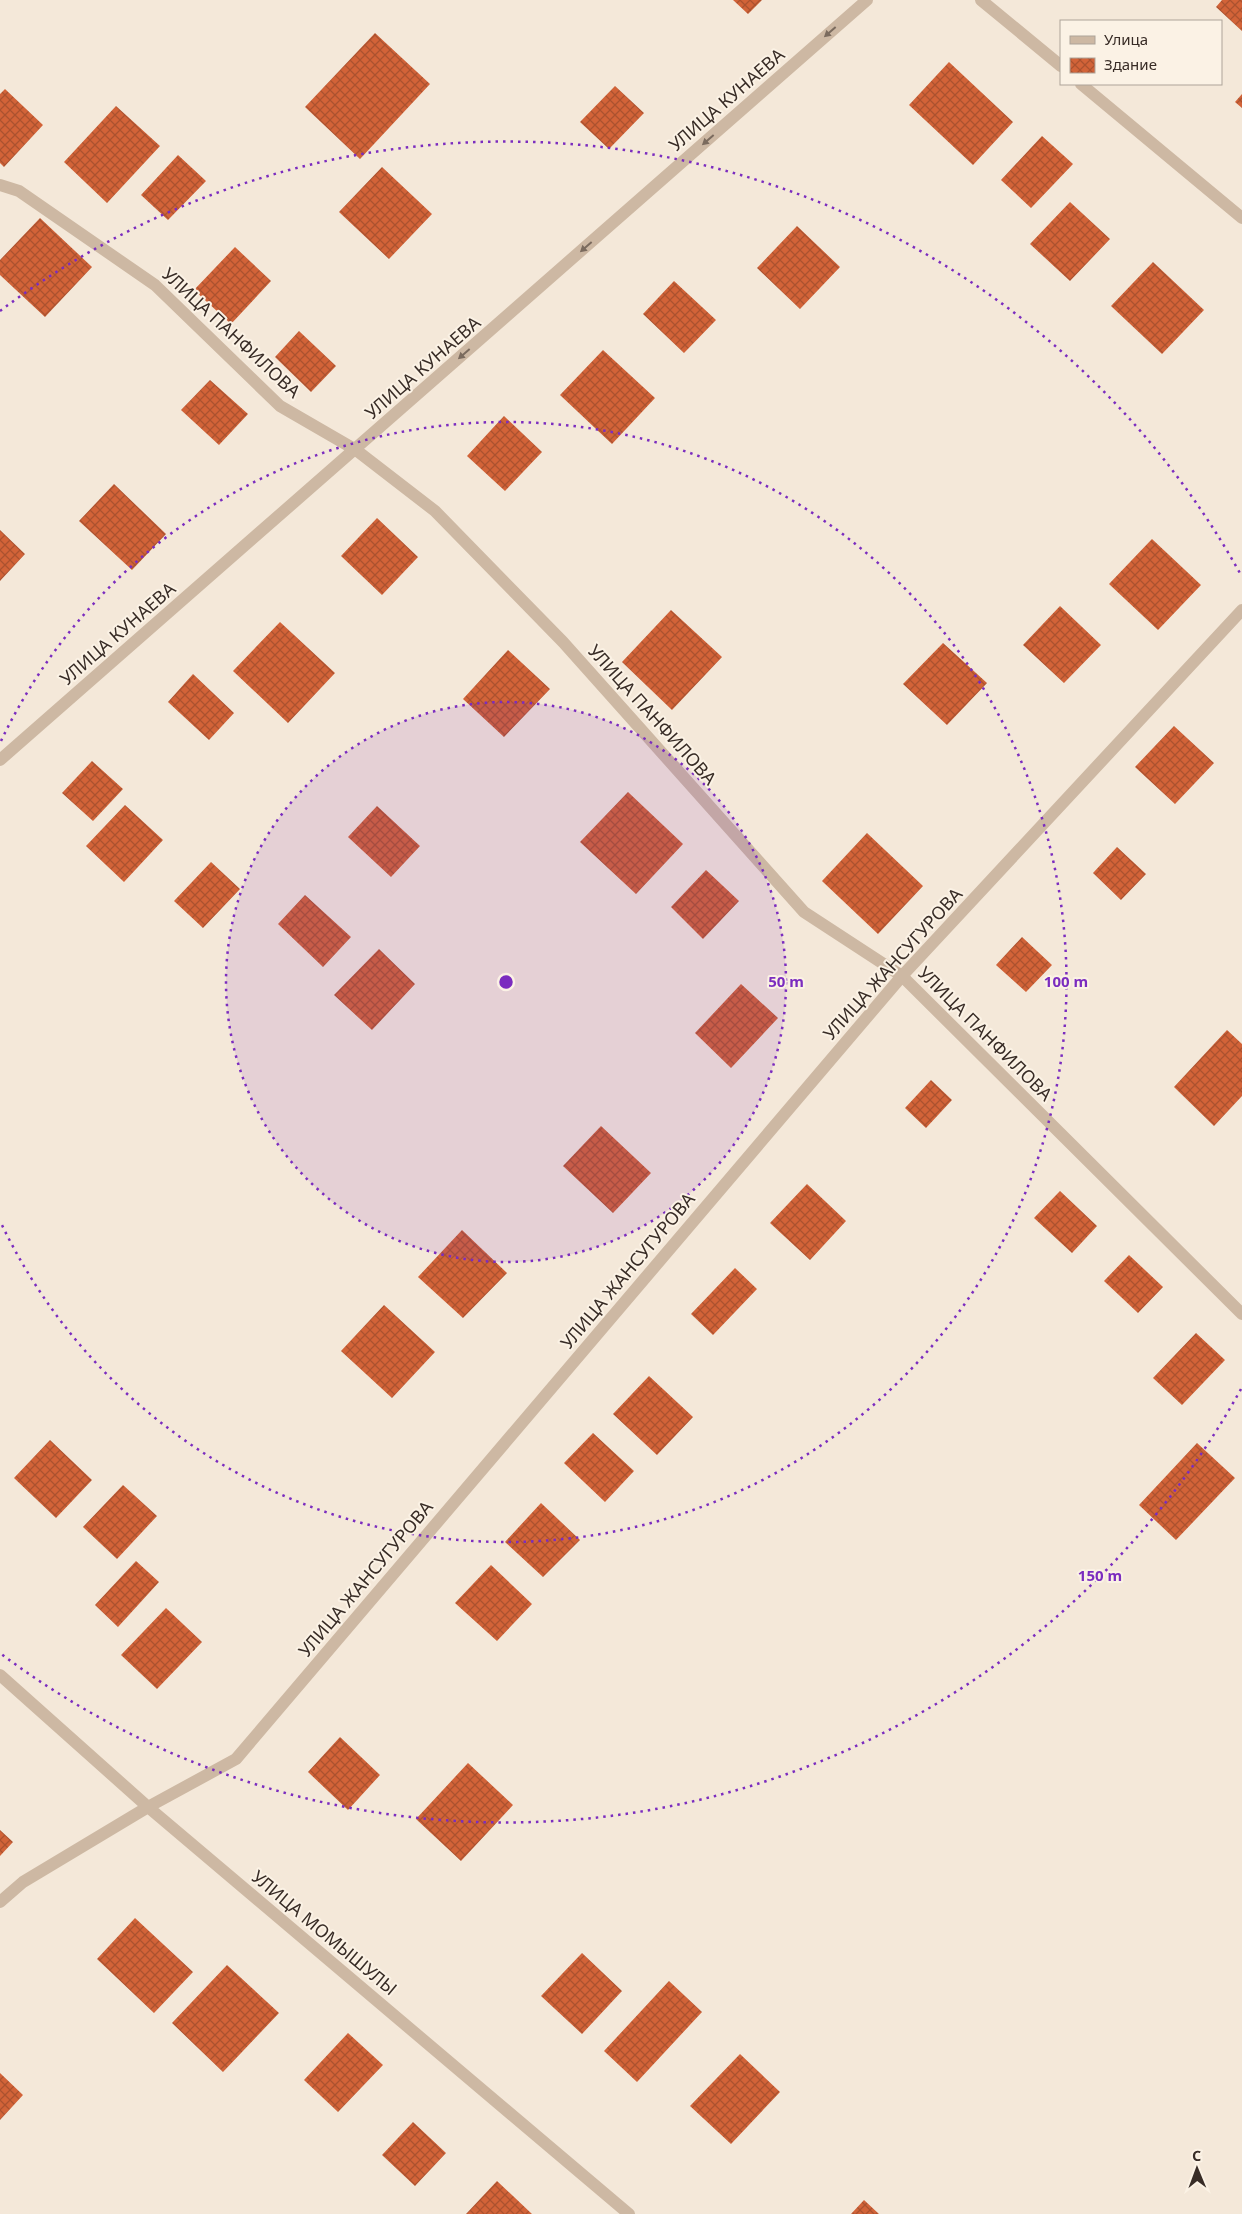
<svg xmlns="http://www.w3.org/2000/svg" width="1242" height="2214" font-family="'Noto Sans',sans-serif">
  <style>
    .building { fill: url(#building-cross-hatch) }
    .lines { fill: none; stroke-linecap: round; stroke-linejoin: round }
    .minor { stroke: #cdb8a3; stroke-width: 12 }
    .oneway { fill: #7b6b5e }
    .ring { fill: none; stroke: #7b2cbf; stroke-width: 2.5; stroke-dasharray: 2.5 5 }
    .labels { text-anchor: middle; stroke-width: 4; stroke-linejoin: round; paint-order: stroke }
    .street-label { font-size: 18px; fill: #382c26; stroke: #fbf2e5 }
    .centre { fill: #7b2cbf; stroke: #fbf2e5; stroke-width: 2.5 }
    .ring-label { font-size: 15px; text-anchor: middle; font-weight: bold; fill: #7b2cbf; stroke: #fbf2e5; stroke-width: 4; stroke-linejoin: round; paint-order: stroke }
  </style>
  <defs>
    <pattern id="building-cross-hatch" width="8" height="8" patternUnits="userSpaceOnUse" patternTransform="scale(1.25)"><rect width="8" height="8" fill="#d26338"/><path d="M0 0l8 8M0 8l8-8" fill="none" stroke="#ab522f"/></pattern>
  </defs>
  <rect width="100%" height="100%" fill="#f4e8d9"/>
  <path class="building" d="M733,0H762L748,14Z
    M1222,0H1242V31L1216,7Z
    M375,33L430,84L360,159L305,107Z
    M949,62L1013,122L973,165L909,105Z
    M615,86L644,113L609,149L580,122Z
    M5,89L43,125L4,167L0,163V94Z
    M1242,94V108L1235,102Z
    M116,106L160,146L107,203L64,162Z
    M1042,136L1073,164L1031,208L1001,180Z
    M178,155L206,181L168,220L141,195Z
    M382,167L432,214L389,259L339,212Z
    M1070,202L1110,239L1070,281L1030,244Z
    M40,218L92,267L45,317L0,275V260Z
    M797,226L840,267L800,309L757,268Z
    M235,247L271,281L231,324L194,290Z
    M1153,262L1204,310L1162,354L1111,306Z
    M674,281L716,320L684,353L643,314Z
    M299,331L336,366L311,392L275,357Z
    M603,350L655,398L612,444L560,395Z
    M210,380L248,414L219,445L181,410Z
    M504,416L542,452L505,491L467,456Z
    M114,484L166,534L132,570L79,521Z
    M377,518L418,557L382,595L341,556Z
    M0,530L25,554L0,581Z
    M1152,539L1201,585L1158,630L1109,584Z
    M1060,606L1101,645L1064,683L1023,645Z
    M671,610L722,657L672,710L622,662Z
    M280,622L335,673L288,723L233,671Z
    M943,643L987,683L947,725L903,684Z
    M508,650L550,689L504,737L463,699Z
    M193,674L234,713L209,740L168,702Z
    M1174,726L1214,763L1175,804L1135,767Z
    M92,761L123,789L93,821L62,793Z
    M628,792L683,844L636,894L580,842Z
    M125,805L163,840L124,882L86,846Z
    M377,806L420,846L391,877L348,837Z
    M867,833L923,886L878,934L822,881Z
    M1117,847L1146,874L1121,900L1093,873Z
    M211,862L240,889L203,928L174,901Z
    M706,870L739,901L703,939L671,907Z
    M305,895L351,937L323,967L278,924Z
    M1022,937L1052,965L1026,992L996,965Z
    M379,949L415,984L372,1030L334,995Z
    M741,984L778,1018L731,1068L695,1033Z
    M1227,1030L1242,1044V1096L1214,1126L1174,1087Z
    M931,1080L952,1100L926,1128L905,1108Z
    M601,1126L651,1173L613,1213L563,1166Z
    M807,1184L846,1221L810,1260L770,1223Z
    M1060,1191L1097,1226L1072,1253L1034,1218Z
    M462,1230L507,1273L463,1318L418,1277Z
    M1129,1255L1163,1287L1138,1313L1104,1281Z
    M735,1268L757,1289L713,1335L691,1314Z
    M384,1305L435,1352L392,1398L341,1351Z
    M1196,1333L1225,1360L1182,1405L1153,1378Z
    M649,1376L693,1417L657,1455L613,1414Z
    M593,1433L634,1471L605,1502L564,1463Z
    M50,1440L92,1480L56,1518L14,1478Z
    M1197,1443L1235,1478L1176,1540L1139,1505Z
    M123,1485L157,1516L117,1559L83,1527Z
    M541,1503L580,1540L543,1577L505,1542Z
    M136,1561L159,1582L118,1627L95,1605Z
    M491,1565L532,1604L497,1641L455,1603Z
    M166,1608L202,1642L157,1689L121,1655Z
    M340,1737L380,1775L348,1810L308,1772Z
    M468,1763L513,1805L461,1861L416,1819Z
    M0,1830L13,1842L0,1856Z
    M135,1918L193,1972L154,2013L97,1959Z
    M582,1953L622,1991L582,2034L541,1996Z
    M227,1965L279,2013L223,2072L172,2023Z
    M669,1981L702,2012L637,2082L604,2051Z
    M348,2033L383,2065L338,2112L304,2080Z
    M740,2054L780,2092L731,2144L690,2106Z
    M0,2073L23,2095L0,2120Z
    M413,2122L446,2153L415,2186L382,2155Z
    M497,2181L532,2214H466Z
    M864,2200L879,2214H851Z"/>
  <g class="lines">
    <path class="minor" d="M981,0L1061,66
      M1081,84L1242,218
      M0,185L19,191L155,285L280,406L356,450L435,511L563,642L804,912L902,976L1242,1314
      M0,760L867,0
      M0,1675L148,1807L629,2214
      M0,1902L23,1882L148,1807L236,1759L902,976L1242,610"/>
  </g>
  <defs><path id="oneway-solid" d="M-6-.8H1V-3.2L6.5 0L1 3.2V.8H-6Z" transform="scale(1.25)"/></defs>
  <g class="oneway">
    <use href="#oneway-solid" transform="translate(830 32) rotate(139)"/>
    <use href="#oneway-solid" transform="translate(708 140) rotate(139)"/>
    <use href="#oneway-solid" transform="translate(586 247) rotate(139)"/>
    <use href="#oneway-solid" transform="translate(464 354) rotate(139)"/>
  </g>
  <circle cx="506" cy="982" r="280" fill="#7b2cbf" fill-opacity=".12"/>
  <g class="ring">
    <circle cx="506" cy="982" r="280"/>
    <path d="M1 741A560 560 0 1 1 1 1223"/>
    <path d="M1241 1389A840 840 0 0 1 0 1653M0 311A840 840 0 0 1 1241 575"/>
  </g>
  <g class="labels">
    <g class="street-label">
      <text transform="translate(727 100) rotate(-41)" y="6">УЛИЦА КУНАЕВА</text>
      <text transform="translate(231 333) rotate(43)" y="6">УЛИЦА ПАНФИЛОВА</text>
      <text transform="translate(423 368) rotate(-41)" y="6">УЛИЦА КУНАЕВА</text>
      <text transform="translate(118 634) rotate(-41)" y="6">УЛИЦА КУНАЕВА</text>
      <text transform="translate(652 715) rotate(48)" y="6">УЛИЦА ПАНФИЛОВА</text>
      <text transform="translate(893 964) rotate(-48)" y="6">УЛИЦА ЖАНСУГУРОВА</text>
      <text transform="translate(985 1034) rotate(45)" y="6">УЛИЦА ПАНФИЛОВА</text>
      <text transform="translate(628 1271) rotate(-50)" y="6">УЛИЦА ЖАНСУГУРОВА</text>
      <text transform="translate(366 1579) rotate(-50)" y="6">УЛИЦА ЖАНСУГУРОВА</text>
      <text transform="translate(324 1933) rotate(40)" y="6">УЛИЦА МОМЫШУЛЫ</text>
    </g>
  </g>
  <circle cx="506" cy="982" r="8" class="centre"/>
  <g class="ring-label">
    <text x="786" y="987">50 m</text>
    <text x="1066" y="987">100 m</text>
    <text x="1100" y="1581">150 m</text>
  </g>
  <rect x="1060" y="20" width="162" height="65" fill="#fbf2e5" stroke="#ada399"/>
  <rect x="1070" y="36" width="25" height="8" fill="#cdb8a3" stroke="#ada399"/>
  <text x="1104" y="45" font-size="15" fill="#382c26">Улица</text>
  <rect x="1070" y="58" width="25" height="15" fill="url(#building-cross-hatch)" stroke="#ada399"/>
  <text x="1104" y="70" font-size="15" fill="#382c26">Здание</text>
  <g transform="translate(1197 2169) rotate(359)" stroke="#fbf2e5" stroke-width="4" paint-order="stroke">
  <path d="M0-4L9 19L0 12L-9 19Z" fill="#382c26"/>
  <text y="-8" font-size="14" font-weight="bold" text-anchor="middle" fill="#382c26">С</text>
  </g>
</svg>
